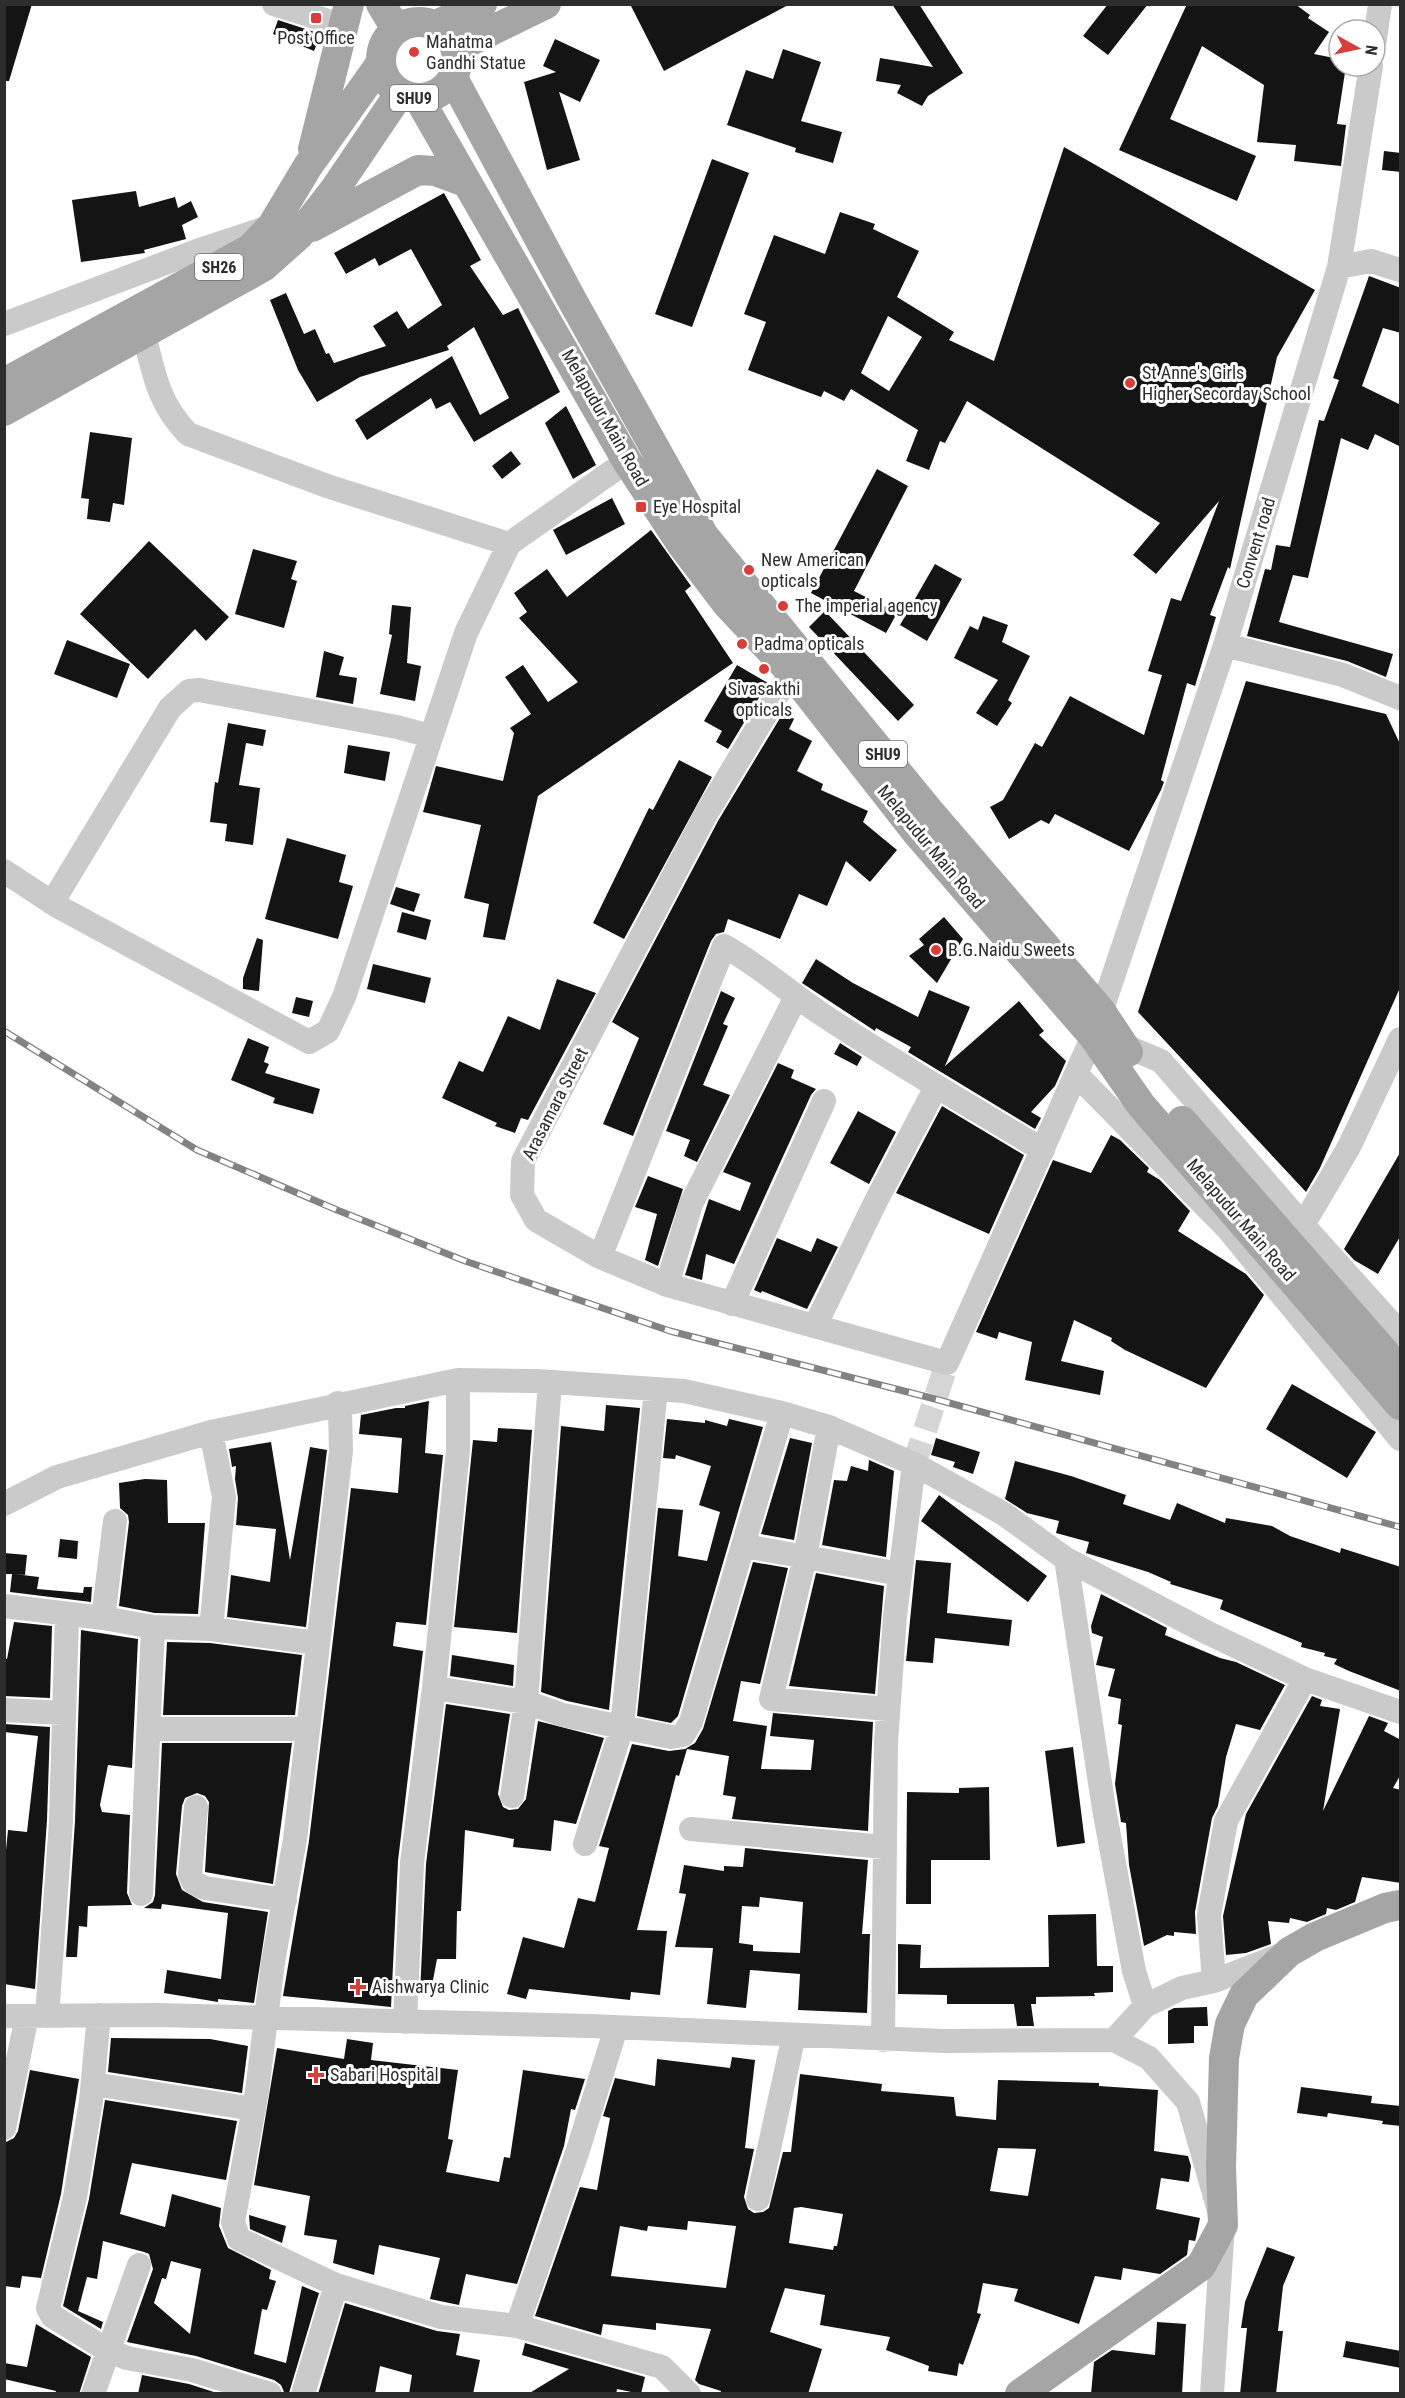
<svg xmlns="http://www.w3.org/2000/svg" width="1405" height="2398" font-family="'Roboto Condensed',sans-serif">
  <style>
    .building { fill: #141414; fill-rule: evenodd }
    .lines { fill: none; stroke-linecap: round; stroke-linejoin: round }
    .minor-tunnel { stroke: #d5d5d5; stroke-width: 24; stroke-dasharray: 24 12; stroke-linecap: butt }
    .minor { stroke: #cacaca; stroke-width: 24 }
    .major { stroke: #a5a5a5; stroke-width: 30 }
    .rail-casing { stroke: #828282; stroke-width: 7 }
    .rail { stroke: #fff; stroke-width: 4.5; stroke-dasharray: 14; stroke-linecap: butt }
    .poi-dot { fill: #d93d39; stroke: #fff; stroke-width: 2 }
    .labels { text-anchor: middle; stroke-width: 6; stroke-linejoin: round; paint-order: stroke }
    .shield { fill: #fff; stroke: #6c6c6c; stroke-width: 1.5 }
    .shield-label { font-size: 16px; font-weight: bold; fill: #2d2d2d }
    .poi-label { font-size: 18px; fill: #2d2d2d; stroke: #fff; text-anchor: start }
    .street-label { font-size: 18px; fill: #2d2d2d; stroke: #fff }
  </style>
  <rect width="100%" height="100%" fill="#fff"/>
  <path class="building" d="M4,4H32L9,81H4Z
    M630,4H790L664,71Z
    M892,4H919L963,73L928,96L922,106L897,93L901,85L876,81L880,58L933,67Z
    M1108,4H1148L1108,55L1083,36Z
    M1187,4H1295L1310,15L1308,18L1329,32L1314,54L1339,59V66H1346L1337,124L1346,125L1341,166L1294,161L1296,145L1257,142L1264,85L1202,46L1170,119L1256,156L1237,201L1119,150Z
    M278,20L321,34L314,51L273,34Z
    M555,39L600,60L580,102L559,92L580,160L547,170L524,82L556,72L543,66Z
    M783,49L821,62L801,121L842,132L833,163L795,152L796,148L727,125L746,70L773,79Z
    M1064,147L1315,290L1277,357L1230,569L1228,567L1210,615L1216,617L1195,686L1187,683L1161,780L1164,782L1161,790L1129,851L1055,814L1049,824L1041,820L1009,839L990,807L1003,800L1035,743L1042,747L1070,696L1144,735L1162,675L1148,671L1171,598L1181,601L1219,501L1156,574L1133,555L1160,523L967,401L945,443L940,441L929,470L906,461L918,430L851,389L844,401L824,391L821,397L748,370L766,322L744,314L774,235L825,254L840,212L875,224L873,229L919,251L897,297L954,332L949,340L994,361ZM888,316L922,337L889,391L861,373Z
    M1384,151L1401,153V172L1382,170Z
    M712,159L749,173L692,327L655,314Z
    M136,191L139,207L175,197L178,208L191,201L198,217L182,225L186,239L144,250L145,253L81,262L72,200Z
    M444,193L481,260L470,266L503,315L518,308L560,392L474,442L450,402L436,409L431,398L367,440L355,420L452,356L480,415L509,398L474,327L447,346L449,350L360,377L317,402L298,370L270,300L286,293L304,334L315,329L326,354L329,353L334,363L386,346L373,326L397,311L408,329L442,305L411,249L379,266L375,258L346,274L334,253Z
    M1369,276L1401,288V333L1383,328L1362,386L1401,405V447L1375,434L1368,450L1341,438L1308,578L1293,575L1279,622L1393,654L1386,677L1347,661L1247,636L1265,569L1271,570L1276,545L1290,547L1319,420L1324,421L1339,380L1333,378Z
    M566,406L596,465L573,479L545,423Z
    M90,432L132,438L124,505L113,503L110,522L87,519L89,499L81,498Z
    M511,451L521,464L502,479L492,466Z
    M877,469L908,486L854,591L897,613L886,633L811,593Z
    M612,498L625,524L566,555L553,530Z
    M651,530L691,586L685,591L733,663L538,796L505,940L483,937L489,904L464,898L481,825L423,812L436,766L503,781L514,733L510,728L531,714L505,677L523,665L548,702L578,682L519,618L527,612L514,593L547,569L567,597Z
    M149,541L229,617L206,641L195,629L148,679L80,614Z
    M253,549L297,561L291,579L297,581L284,628L235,614Z
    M935,564L962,579L927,641L900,625Z
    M392,605L411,607L407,663L421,666L415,701L380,694L392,635L389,634Z
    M825,611L914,705L898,721L809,627Z
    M983,616L1008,625L1002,642L1030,656L1008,700L1012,703L997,726L976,713L998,680L954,658L970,626L978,630Z
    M67,640L130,664L117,698L54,674Z
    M324,651L344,657L339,675L357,678L353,704L316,697Z
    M737,665L768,683L728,749L716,742L722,731L704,721Z
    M1246,681L1386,714L1401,746L1399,990L1320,1168L1306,1192L1138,1012Z
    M783,713L794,719L789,729L812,741L797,771L823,784L821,790L868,811L863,822L897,850L870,882L846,861L827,906L799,894L780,939L728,919L724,932L716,934L711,941L633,1136L603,1124L639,1038L612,1022L718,821Z
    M228,723L266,730L263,746L246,743L239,785L260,788L253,845L225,841L227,824L210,822L215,782L218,783Z
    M348,745L390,752L385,781L344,773Z
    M679,760L712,777L624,939L593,923L649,808L653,810Z
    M287,838L346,855L339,882L353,886L338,939L265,919Z
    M396,887L420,894L414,912L390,904Z
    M402,912L431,920L426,940L397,932Z
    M944,917L963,939L937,983L909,956L924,945L919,939Z
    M257,938L263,940L259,991L243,989V978Z
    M816,959L853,983L918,1017L929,990L970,1007L945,1066L1019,1001L1044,1031L1039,1035L1066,1061L1055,1086L1031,1112L1041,1118L1035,1129L908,1052L911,1047L876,1028L875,1031L802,983Z
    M373,964L431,978L425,1003L367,989Z
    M557,979L596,993L528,1120L521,1118L515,1133L495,1126L497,1123L442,1098L459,1061L483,1072L508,1016L540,1030Z
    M721,991L735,998L723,1024L728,1026L703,1085L730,1095L697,1162L684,1156L690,1140L666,1131Z
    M296,997L313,1001L309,1017L292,1013Z
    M248,1038L269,1047L264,1062L269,1064L265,1073L320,1089L313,1114L273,1103L275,1098L231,1080Z
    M840,1043L862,1057L857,1066L834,1054Z
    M778,1063L794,1070L791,1078L816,1089L811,1095L734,1264L706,1254L702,1280L685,1275L709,1199L740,1211L751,1183L723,1172Z
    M942,1106L1024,1155L989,1234L896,1193Z
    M858,1111L896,1132L869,1184L830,1163Z
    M1111,1135L1120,1140L1149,1168L1147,1172L1160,1180L1190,1211L1178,1231L1246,1274L1264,1295L1206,1388L1125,1350L1111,1341L1112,1338L1074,1320L1061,1361L1104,1371L1100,1395L1025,1380L1032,1342L999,1332L997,1339L976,1332L1053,1160L1091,1173Z
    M1401,1151V1235L1378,1274L1354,1260L1344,1249Z
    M648,1176L683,1189L658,1266L645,1260L657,1214L635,1207Z
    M777,1238L811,1252L817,1238L838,1247L807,1309L762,1291L761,1293L754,1290Z
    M1292,1384L1376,1432L1347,1478L1266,1429Z
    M429,1401L425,1453L443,1455L426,1625L396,1622L393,1646L423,1651L398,1861L391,2007L283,1996L309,1841L351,1488L398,1493L402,1438L359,1434L361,1415L396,1408H405V1406Z
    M606,1405L640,1408L609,1710L567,1701L541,1692L561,1426L604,1431Z
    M667,1419L705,1423V1420L727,1426L729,1419L763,1427L678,1716L671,1723L637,1716L658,1508L683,1510L678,1556L707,1561L720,1512L699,1505L711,1466L676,1455L675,1459L663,1458Z
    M498,1428L532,1430L517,1633L454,1627L473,1440L497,1442Z
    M790,1438L812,1443L794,1540L761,1534Z
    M936,1438L980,1452L973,1474L953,1467L955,1462L931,1455Z
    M271,1442L290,1560L310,1447L327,1450L306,1627L227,1617L231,1575L270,1582L276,1529L236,1525L238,1498L235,1479L236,1466L232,1467L229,1449Z
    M869,1460L894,1471L886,1557L822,1545L834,1480L847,1481L851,1466L868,1471Z
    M1015,1461L1071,1476L1126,1495L1123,1504L1170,1520L1177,1503L1225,1523L1226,1518L1272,1526L1290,1536L1340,1553L1341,1548L1401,1567V1691L1349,1671L1334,1664L1337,1659L1324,1656L1325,1653L1301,1647L1302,1643L1220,1609L1223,1600L1170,1584L1171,1582L1148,1572L1086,1553L1089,1542L1056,1533L1059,1521L1027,1513L1005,1499Z
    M145,1479L167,1480L168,1523H205L198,1614L155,1613L119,1606L129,1522L128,1515L120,1508L119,1483Z
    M939,1495L1047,1576L1028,1602L921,1521Z
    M60,1539L78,1541L77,1559L58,1557Z
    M4,1553L27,1555L25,1575L14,1574L39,1577L37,1589L83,1593L84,1587H92L91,1602L10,1592L12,1574H4Z
    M916,1560L951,1563L947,1613L1012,1620L1009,1646L935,1638L933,1663L906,1661Z
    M753,1562L788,1568L760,1684L741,1681L733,1721L767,1726L761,1769L811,1770L814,1740L770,1736L773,1713L873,1722L868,1831L732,1819L736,1797L723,1795L729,1756L687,1749L679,1776L676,1775L637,1930L667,1931L660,1995L631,1992L630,2000L529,1989L526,1999L507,1994L523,1937L564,1948L578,1898L595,1902L609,1848L599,1846L632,1744L669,1751L685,1749L695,1743L703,1729Z
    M816,1573L884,1586L875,1694L789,1686Z
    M1101,1594L1167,1628L1165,1635L1220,1658L1236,1662L1285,1685L1260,1730L1236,1724L1226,1757L1218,1806L1212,1818L1195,1912L1196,1934L1174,1932V1936L1167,1935L1144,1946L1129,1865L1126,1823L1121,1822L1115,1784L1122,1725L1118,1724L1121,1699L1108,1696L1115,1669L1096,1665L1103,1637L1092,1633L1091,1626Z
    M14,1622L52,1626L50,1698L4,1696V1658L7,1659Z
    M81,1630L138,1639L132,1768L108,1765L100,1805L102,1812L130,1815L127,1893L132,1905L88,1906L87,1927L79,1926L77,1957H66L75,1821Z
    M167,1642L210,1643L302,1655L295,1715H163Z
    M452,1655L514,1665L513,1686L450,1676Z
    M1312,1696L1322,1700L1320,1706L1340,1709L1323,1811L1369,1716L1388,1723L1384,1731L1401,1740V1774L1393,1788L1401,1790V1883L1362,1877L1355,1902L1336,1910L1327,1908L1326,1914L1307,1922L1290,1918L1289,1923L1268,1921L1271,1944L1246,1953L1226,1955L1223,1916L1246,1814Z
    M446,1704L510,1714L498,1794L503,1807L509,1810L518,1809L526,1799L538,1721L604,1738L576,1824L554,1820L551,1851L513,1847L514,1839L465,1830L461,1911H457L456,1959H437L430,1996L420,1994L426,1864Z
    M4,1724L50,1727L47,1820L35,1989L4,1984V1870L8,1830L27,1832L38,1736L4,1732Z
    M162,1743H292L273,1884L205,1872L209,1802L205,1796L197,1793L185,1798L182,1806L176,1874L182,1890L203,1902L268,1912L254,2003L218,1999V2002L164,1993L167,1970L221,1979L228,1913L162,1904L161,1909L144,1908L153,1902L155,1895Z
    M1073,1747L1085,1843L1057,1847L1045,1751Z
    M989,1787L990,1860H931V1904H906L907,1792L959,1793V1788Z
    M745,1848L868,1860L862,1934H870L867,2013L798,2010L800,1974L750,1970L746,2008L707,2004L713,1948L675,1947L686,1894L679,1893L684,1865L724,1871V1866L743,1867ZM760,1897L803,1902L800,1953L753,1951V1945L739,1943L742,1906L759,1907Z
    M1096,1914L1097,1966H1113V1992L1094,1993L1095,1996L1036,1997V2004H1031L1034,2026H1017L1014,2004H947V1995L898,1994V1944L921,1945L920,1968L1049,1967L1048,1915Z
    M1207,2007L1208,2026H1194V2043L1168,2044V2011L1174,2008Z
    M111,2038L210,2039L248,2046L242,2093L108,2072Z
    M347,2039L373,2043L371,2060L458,2070L448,2139L453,2140L446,2172L499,2182L504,2157L510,2158L523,2070L585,2079L575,2110L571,2109L564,2146L517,2284L466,2274L459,2305L430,2299L440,2258L379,2245L374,2275L333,2263L337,2240L304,2235L310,2196L254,2185L277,2048L344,2059Z
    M732,2057L755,2060L745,2148L754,2149L744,2197L748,2209L754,2213L763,2212L769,2208L783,2152H791L800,2074L882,2084L881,2091L954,2097L956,2116L996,2120L998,2080L1099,2083V2086L1158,2090L1154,2151L1188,2156L1191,2166L1189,2182L1161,2178L1156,2209L1200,2218L1196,2238L1195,2241L1189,2240L1187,2255L1160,2274L1123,2268L1121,2280L1095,2276L1079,2324L1014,2301L1018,2289L983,2283L977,2313L981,2314L963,2365L959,2363L957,2376L928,2371L929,2366L886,2350L890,2337L820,2325L825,2295L785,2288L770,2332L822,2349L808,2394H720L721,2391L699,2384L695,2380L711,2329L656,2323V2330L603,2324L601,2335L535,2316L580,2187L597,2190L610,2118L603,2116L615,2078L655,2086L657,2059L730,2068ZM998,2148L1036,2149L1028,2196L990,2191ZM801,2207L843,2214L837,2246H834L833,2250L789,2243L794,2208ZM688,2221L736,2226L726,2288L611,2276L620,2226L647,2231L648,2226L687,2230Z
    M30,2070L79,2079L61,2194L41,2278L22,2276L20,2288L4,2286V2152L6,2142L14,2138L18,2131Z
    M1301,2087L1372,2096L1371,2103L1401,2106V2126L1382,2124L1383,2121L1328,2113L1327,2117L1297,2113Z
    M105,2100L237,2121L226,2180L132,2163L120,2214L165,2227L172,2194L221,2208L219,2226L228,2248L271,2270L269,2279L276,2281L267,2310L262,2309L254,2354L286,2363L302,2286L319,2293L289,2393L284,2392L281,2385L274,2380L196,2356L127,2342L153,2269L149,2254L144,2252L103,2241L97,2279L87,2277L78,2311L103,2322L101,2329L63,2306L89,2199ZM171,2261L201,2269L190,2334L154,2303L162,2278L166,2279Z
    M249,2215L286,2226L282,2243L250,2229Z
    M1267,2247L1295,2257L1283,2286L1278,2331H1283L1276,2394H1240L1247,2328H1241L1245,2302Z
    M345,2303L437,2331L460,2334L456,2355L480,2360L473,2394H409L412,2375L380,2366L375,2394H318Z
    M1157,2322L1186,2324L1182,2394H1091L1094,2362L1112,2350L1155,2355Z
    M36,2324L91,2357L79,2394H55L56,2391L4,2379V2363L27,2367Z
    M1346,2341L1401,2351V2368L1343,2357Z
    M525,2343L645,2377L641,2394L617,2389L616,2394H528L569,2369L522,2355Z
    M142,2375L189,2384L220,2394H138Z"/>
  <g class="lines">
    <path class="minor-tunnel" d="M914,1464L947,1363"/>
    <path class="minor" d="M274,4L344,26
      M1375,39L1380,4
      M1339,267L1371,261L1400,270
      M4,324L197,251L272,226
      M144,334C154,374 158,403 188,434L327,486L509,544
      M1225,645L1343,675L1400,698
      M791,672L706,814L523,1161L522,1195L536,1220L600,1257L667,1285L947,1363L1093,1036L1225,645L1339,267L1371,66
      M4,871L57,906L309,1042L328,1031L344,997L466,633L509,544L627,461
      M52,903L170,708L189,691L199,690L397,727L430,736
      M1123,1045L1161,1061L1303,1225L1349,1147L1400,1039
      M1076,1074L1227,1228L1400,1439
      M1303,1225L1400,1333
      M600,1257L724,946C762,967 793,996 829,1019C899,1065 971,1107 1043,1150
      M667,1285L691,1204L796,997
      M732,1304L824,1101
      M815,1326L876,1201L936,1087
      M338,1403L340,1409L341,1451L295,1839L273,1962L257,2091L233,2222L239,2239L336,2285L441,2317L517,2326L662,2367L689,2394
      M829,1427L805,1557L771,1699L888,1709
      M211,1432L224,1497L211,1629
      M4,1504L57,1477L211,1432L458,1380
      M745,1546L900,1574
      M1066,1559L1104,1809L1134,1971L1145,2006
      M4,1606L103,1618L115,1521
      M103,1618L153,1627L211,1629L317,1643
      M434,1688L526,1702L563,1715L671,1737L683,1735L691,1722L782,1413
      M4,1710L64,1713
      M149,1729H307
      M512,1796L526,1702L550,1382
      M196,1807L190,1875L194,1883L205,1888L285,1900
      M691,1829L884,1847
      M585,1844L622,1727L656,1389
      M141,1894L153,1627
      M1214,1981L1209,1915L1226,1821L1305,1679
      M99,2015L91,2101L75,2197L48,2308L52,2316L107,2350L127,2358L192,2370L270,2394
      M4,2016L158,2015L590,2026L944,2041L1114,2040L1145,2006L1182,1988L1214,1981L1284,1954
      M47,2016L61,1821L67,1615
      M405,2022L412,1863L434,1688L458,1450V1380L537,1381L684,1391L782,1413L829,1427L914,1464
      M883,2040L886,1742L895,1616L914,1464L1004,1514L1066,1559L1208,1633L1305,1679L1400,1712
      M1114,2040L1149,2058L1188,2102L1223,2225L1212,2394
      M93,2084L254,2109
      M4,2128L27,2016
      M758,2199L794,2035
      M517,2326L578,2150L616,2028
      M93,2394L139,2265
      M303,2394L336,2285"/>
    <path class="major" d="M381,4L396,29
      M381 60a38 38 0 1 1 76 0a38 38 0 1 1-76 0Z
      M436,25L482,4
      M456,48L546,4
      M453,78L572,300L704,536L929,811L1100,1010L1128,1052
      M419,99L627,461L682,545L727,604L791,672L917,833L1093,1036L1141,1105L1400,1405
      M313,149L349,4
      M312,227L418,170L435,171L465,182
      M4,383L250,249L272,226L308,166L381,63
      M4,411L263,267L299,235L335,189L400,93
      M1182,1121L1400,1370
      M1020,2394L1201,2266L1223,2225L1221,2166L1224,2058L1230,2024L1244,1995L1289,1952L1315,1937L1385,1908L1400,1905"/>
    <g class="rail-casing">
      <path id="rail" d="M4,1031L197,1150L337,1210L465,1261L670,1331L935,1399L1400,1527"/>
    </g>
    <use href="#rail" class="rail"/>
  </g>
  <g class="poi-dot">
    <rect x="310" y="12" width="12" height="12" rx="3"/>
    <circle cx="414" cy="52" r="6"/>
    <circle cx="1130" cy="383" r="6"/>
    <rect x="635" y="501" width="12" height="12" rx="3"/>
    <circle cx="749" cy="570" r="6"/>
    <circle cx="783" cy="606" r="6"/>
    <circle cx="742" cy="644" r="6"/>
    <circle cx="764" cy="669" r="6"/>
    <circle cx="936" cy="950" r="6"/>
    <path d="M355 1978h6v6h6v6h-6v6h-6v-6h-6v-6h6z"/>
    <path d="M313 2066h6v6h6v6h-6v6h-6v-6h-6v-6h6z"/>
  </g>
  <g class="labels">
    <g class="shield">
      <rect x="390" y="85" width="48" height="26" rx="4.5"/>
      <rect x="195" y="254" width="48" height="26" rx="4.5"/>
      <rect x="859" y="741" width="48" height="26" rx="4.5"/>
    </g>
    <g class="shield-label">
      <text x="414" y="104">SHU9</text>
      <text x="219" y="273">SH26</text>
      <text x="883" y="760">SHU9</text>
    </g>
    <g class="poi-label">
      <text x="316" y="44" text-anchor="middle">Post Office</text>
      <text x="426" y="48">Mahatma<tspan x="426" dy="21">Gandhi Statue</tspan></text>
      <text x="1142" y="379">St Anne's Girls<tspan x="1142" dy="21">Higher Secorday School</tspan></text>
      <text x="653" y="513">Eye Hospital</text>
      <text x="761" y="566">New American<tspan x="761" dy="21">opticals</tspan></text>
      <text x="795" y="612">The imperial agency</text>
      <text x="754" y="650">Padma opticals</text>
      <text x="764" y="695" text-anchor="middle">Sivasakthi<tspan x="764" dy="21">opticals</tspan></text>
      <text x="948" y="956">B.G.Naidu Sweets</text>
      <text x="372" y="1993">Aishwarya Clinic</text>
      <text x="330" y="2081">Sabari Hospital</text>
    </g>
    <g class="street-label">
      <text transform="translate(605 418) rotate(60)" y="6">Melapudur Main Road</text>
      <text transform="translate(1256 543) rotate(-73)" y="6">Convent road</text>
      <text transform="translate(931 847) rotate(50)" y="6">Melapudur Main Road</text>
      <text transform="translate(555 1104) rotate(-63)" y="6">Arasamara Street</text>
      <text transform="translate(1241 1220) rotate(49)" y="6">Melapudur Main Road</text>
    </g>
  </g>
  <rect width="1405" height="2398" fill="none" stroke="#2d2d2d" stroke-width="12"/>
  <g transform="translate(1357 48) rotate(98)"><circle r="28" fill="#ffffff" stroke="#ababab" stroke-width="1.5"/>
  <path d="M0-4.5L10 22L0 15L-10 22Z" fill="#d93d39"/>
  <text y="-9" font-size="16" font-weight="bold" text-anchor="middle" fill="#2d2d2d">N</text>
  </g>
</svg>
